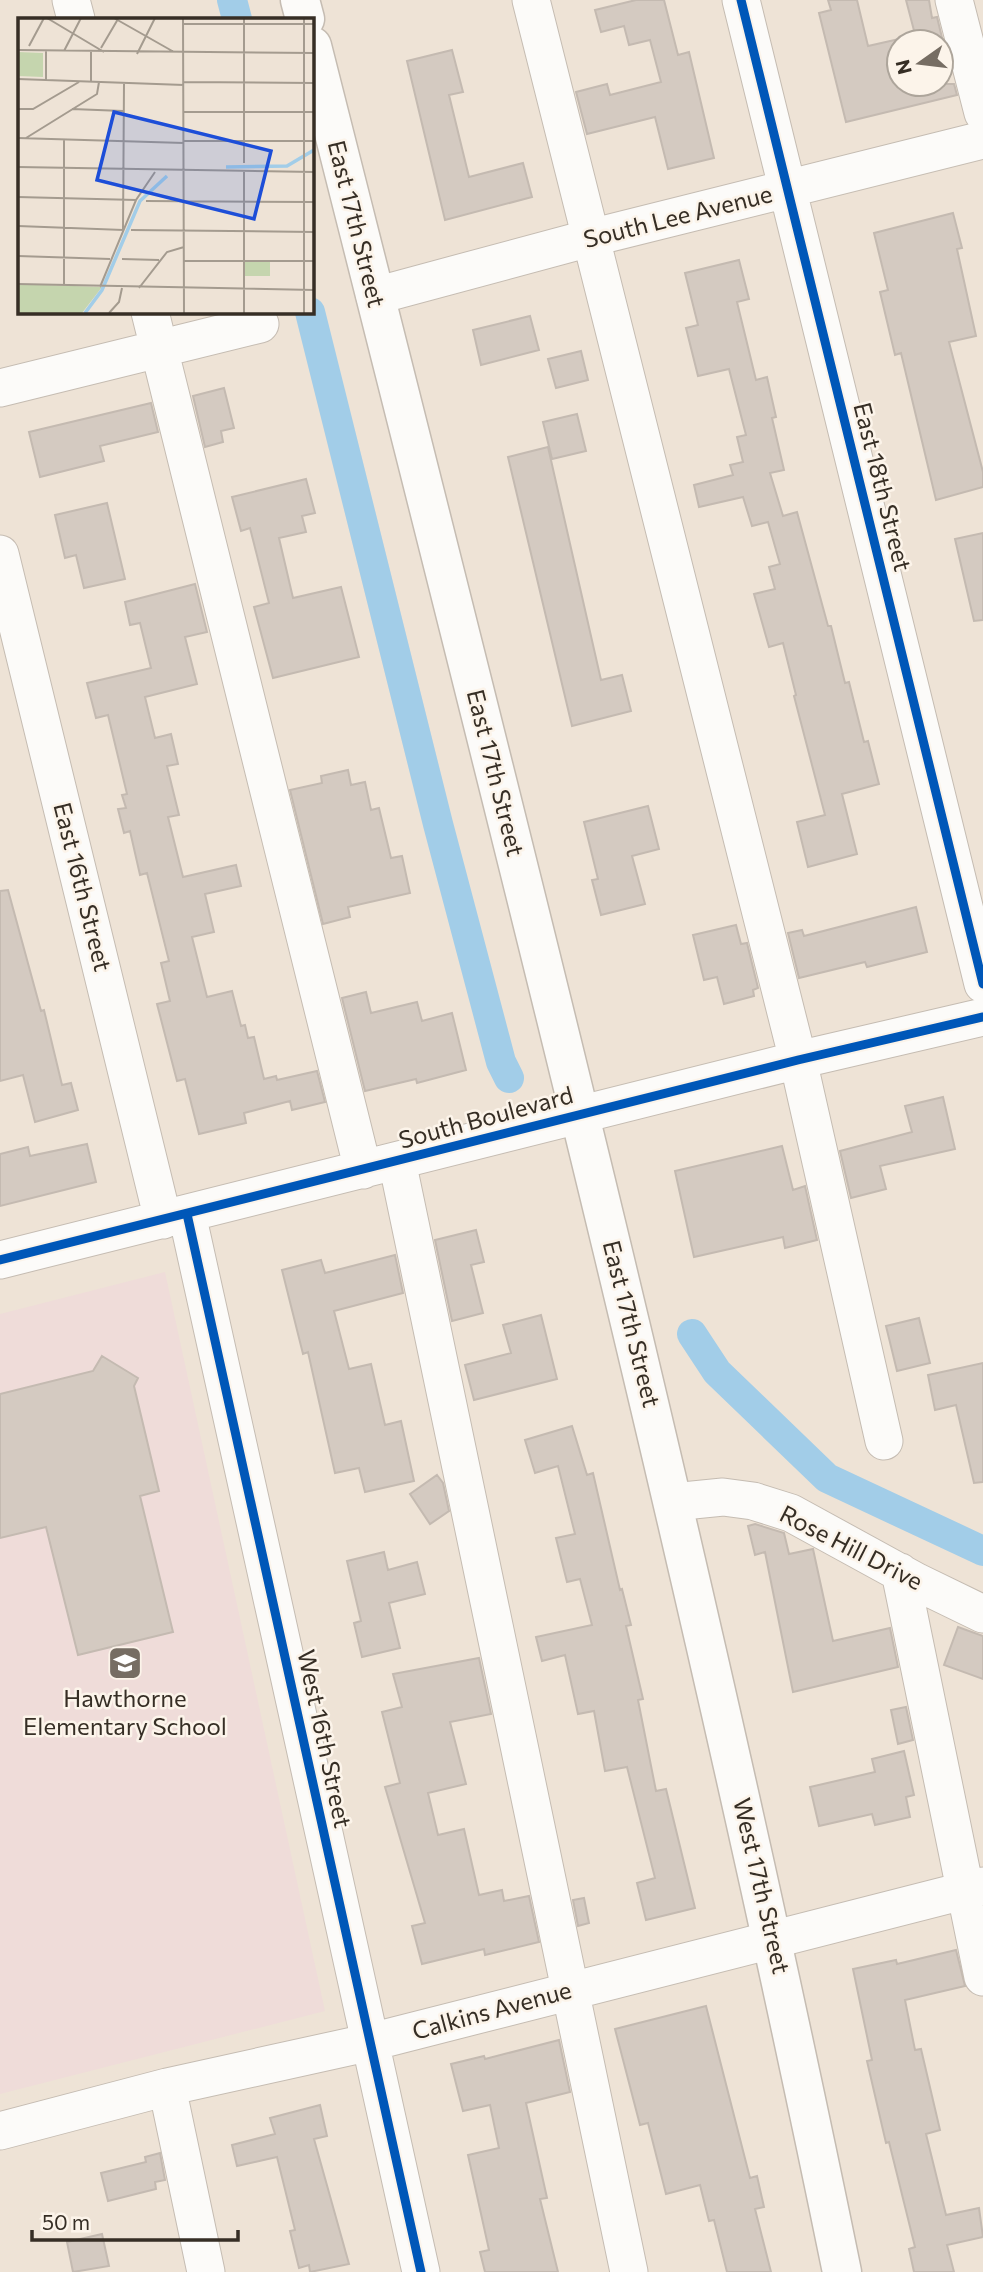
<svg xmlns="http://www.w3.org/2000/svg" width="983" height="2272" font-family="Commissioner,sans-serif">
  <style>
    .education { fill: #efdcd9 }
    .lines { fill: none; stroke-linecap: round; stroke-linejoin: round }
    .canal { stroke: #a2cde8; stroke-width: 30 }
    .building { fill: #d4cac1; stroke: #c4bab1; stroke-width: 2 }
    .minor-casing { stroke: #c5bcb2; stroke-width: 39 }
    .major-casing { stroke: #c5bcb2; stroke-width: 41 }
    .minor { stroke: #fcfbf9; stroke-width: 37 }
    .major { stroke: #fcfbf9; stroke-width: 38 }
    .cycleway-casing { stroke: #fcf4ea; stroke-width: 13 }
    .cycleway { stroke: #0057b8; stroke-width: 9 }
    .labels { text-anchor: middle; stroke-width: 5; stroke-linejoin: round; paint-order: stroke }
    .street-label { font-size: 24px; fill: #362e25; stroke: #fcf4ea }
    .poi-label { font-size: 24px; fill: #362e25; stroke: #fcf4ea }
    .inset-river { fill: none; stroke: #a2cde8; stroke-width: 3.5 }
    .inset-road { fill: none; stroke: #a49b8f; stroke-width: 2 }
    .view { fill: #1d4ed8; fill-opacity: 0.15; stroke: #1d4ed8; stroke-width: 3.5 }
    .inset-edge { fill: none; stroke: #362e25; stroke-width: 3.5 }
  </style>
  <rect width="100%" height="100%" fill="#eee3d6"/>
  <path class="education" d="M165,1272L325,2011L0,2094V1314Z"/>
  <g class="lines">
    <path class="canal" d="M232,0L237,19
      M310,312L438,824L501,1062L509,1078
      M692,1334L717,1372L827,1478L983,1551"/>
  </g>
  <path class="building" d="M636,0H664L678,55L689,52L714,158L668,169L655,117L587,134L576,92L607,84L610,95L661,82L650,40L629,45L624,26L601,32L595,10Z
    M828,0H857L868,46L899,39V84H954L957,95L846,122L819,13L831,10Z
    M906,0H929L932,18L937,17L943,42H917Z
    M452,50L463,92L449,95L469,177L523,163L532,197L445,220L407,61Z
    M953,213L962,248L957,249L976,336L949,342L983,472V487L936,500L901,353L895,355L880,292L888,290L874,233Z
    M739,260L749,299L737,302L756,380L767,377L776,417L772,418L784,470L770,473L783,516L797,512L828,626H831L845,683L849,682L864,742L868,741L879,784L842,794L857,854L808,867L797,822L825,815L794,696L796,695L783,643L769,647L754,594L775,589L769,567L780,564L768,522L752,526L743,497L699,507L694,485L733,475L730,465L743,462L737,437L746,435L729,369L698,376L686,328L698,325L685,273Z
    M530,316L539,350L481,365L473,330Z
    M581,351L588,380L556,388L548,359Z
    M224,388L234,428L221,431L223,442L205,447L193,396Z
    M151,403L158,432L100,446L104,461L40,477L29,432Z
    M577,414L586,451L552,459L543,422Z
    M548,447L601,680L622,675L631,711L572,726L508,457Z
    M306,479L315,513L302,516L306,532L279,538L293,598L341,587L359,657L273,678L254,607L269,603L250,528L241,531L232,497Z
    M107,503L125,579L84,588L76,555L65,558L55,515Z
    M983,533V620L974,621L955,539Z
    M195,584L207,632L185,637L197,684L145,697L155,738L171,734L178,764L167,766L179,815L168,817L183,877L236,865L241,886L205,894L214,932L192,937L207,997L232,991L241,1026L245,1025L248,1038L254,1037L264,1079L276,1076L277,1080L317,1071L325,1102L292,1110L290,1101L244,1113L246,1123L199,1134L185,1079L177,1081L157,1004L170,1001L161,963L169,961L147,873L140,875L130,831L124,833L118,809L126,808L122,795L127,794L108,715L96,718L87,683L151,668L140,623L130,625L125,602Z
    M348,770L351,785L365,782L371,810L379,808L391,858L402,856L410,893L348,907L350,917L323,924L290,790L322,783L321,776Z
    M648,806L659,849L632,856L645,904L601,915L592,880L598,879L584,822Z
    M8,890L41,1011L44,1010L62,1085L71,1083L78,1110L35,1122L23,1075L0,1081V891Z
    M916,907L927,952L867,967L865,962L799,978L788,933L802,930L804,936Z
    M736,925L741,944L747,943L758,988L753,990L754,996L724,1004L717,977L704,980L693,935Z
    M366,992L371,1013L417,1002L422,1021L452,1013L466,1070L417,1083L416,1079L365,1091L342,998Z
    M943,1097L955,1149L880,1166L886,1189L851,1198L840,1151L912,1132L905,1106Z
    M87,1144L96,1182L0,1206V1154L28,1147L30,1156Z
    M782,1146L793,1190L805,1186L817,1240L785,1248L783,1237L694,1257L675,1171Z
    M476,1230L484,1262L471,1265L483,1313L452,1321L435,1240Z
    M395,1255L403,1293L334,1311L349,1369L371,1364L385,1425L401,1421L414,1481L365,1492L359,1468L335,1473L308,1352L303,1354L282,1270L321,1260L325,1273Z
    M541,1315L557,1379L474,1400L465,1365L511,1353L503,1325Z
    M919,1318L930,1363L897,1371L886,1326Z
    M102,1356L138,1378L134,1386L159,1491L140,1496L173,1632L78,1655L46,1527L0,1538V1394L93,1371Z
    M983,1363V1482L974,1483L956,1405L935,1410L928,1375Z
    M572,1426L587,1475L593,1473L620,1590L622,1589L631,1625L626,1626L643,1699L638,1700L656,1791L666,1789L695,1908L646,1920L637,1883L655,1878L627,1767L605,1771L594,1711L578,1714L565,1655L542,1661L536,1637L592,1625L580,1579L567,1582L556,1538L575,1534L558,1466L535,1473L525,1440Z
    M437,1475L443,1483L449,1511L430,1524L410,1494Z
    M755,1524L784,1533L789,1554L813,1549L833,1641L890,1628L898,1667L793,1692L765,1552L755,1555L748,1526Z
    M384,1552L388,1570L417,1562L425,1594L389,1603L400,1648L362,1657L354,1623L361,1621L347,1561Z
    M958,1627L983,1636V1679L944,1665Z
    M479,1658L491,1714L450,1722L466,1784L428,1793L438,1835L464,1829L479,1895L502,1890L504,1901L529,1896L539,1942L485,1955L484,1949L422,1964L412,1926L425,1923L385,1787L400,1783L382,1712L402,1707L393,1674Z
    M906,1707L913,1740L898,1744L891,1710Z
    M904,1751L914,1795L906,1797L910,1817L875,1825L872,1814L819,1826L810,1787L875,1772L872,1759Z
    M584,1898L589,1923L578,1926L573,1900Z
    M956,1950L965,1986L905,2000L915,2050L921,2049L940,2130L926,2134L946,2215L979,2208L983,2237L947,2245L954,2272H914L909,2249L915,2247L889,2142L886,2143L867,2061L872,2060L853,1969L896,1960L897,1964Z
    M706,2006L750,2178L757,2176L764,2207L755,2209L771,2272H727L714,2220L709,2221L700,2185L666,2194L648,2123L640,2125L615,2029Z
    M559,2040L570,2092L526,2103L547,2198L540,2199L558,2272H485L480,2252L489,2250L468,2155L499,2148L490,2105L463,2111L451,2064L484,2056L485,2059Z
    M320,2105L327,2136L314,2139L349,2264L310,2272L309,2265L299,2268L290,2231L295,2230L277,2157L237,2166L232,2145L275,2134L270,2118Z
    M160,2153L165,2180L155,2182L156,2189L108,2201L101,2173L146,2162L145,2157Z
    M102,2234L109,2266L73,2272L67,2242Z"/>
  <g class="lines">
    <g class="minor-casing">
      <path id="minor" d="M71,0L76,19
        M531,0L798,1060L884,1441
        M741,0L983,984
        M954,0L983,113
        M375,296L590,238L983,140
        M150,312L363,1170
        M0,388L260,324
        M0,554L163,1220
        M397,1161L629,2272
        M187,1214L421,2272
        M0,1260L798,1060L983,1017
        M673,1502L723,1497L753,1501L791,1513L917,1582L983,1614
        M900,1572L983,1977
        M167,2087L206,2272
        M0,2131L167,2087L371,2042L983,1886"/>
    </g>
    <g class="major-casing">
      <path id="major" d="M300,0L305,19
        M312,46C499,786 689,1524 842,2272"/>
    </g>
    <use href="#minor" class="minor"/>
    <use href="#major" class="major"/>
    <g class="cycleway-casing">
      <path id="cycleway" d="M741,0L983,984
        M187,1214L421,2272
        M0,1260L798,1060L983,1017"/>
    </g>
    <use href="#cycleway" class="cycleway"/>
  </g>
  <defs>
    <g id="school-square" transform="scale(1.75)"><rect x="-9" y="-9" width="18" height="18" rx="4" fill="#766d63" stroke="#fcf4ea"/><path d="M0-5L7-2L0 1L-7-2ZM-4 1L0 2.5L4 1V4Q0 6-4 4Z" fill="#fff"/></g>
  </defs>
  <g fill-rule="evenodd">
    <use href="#school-square" x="125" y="1663"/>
  </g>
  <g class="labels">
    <g class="street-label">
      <text transform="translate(678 217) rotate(-14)" y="8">South Lee Avenue</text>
      <text transform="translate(356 224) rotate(76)" y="8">East 17th Street</text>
      <text transform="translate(882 487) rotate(76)" y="8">East 18th Street</text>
      <text transform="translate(495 773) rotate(76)" y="8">East 17th Street</text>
      <text transform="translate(82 887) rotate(76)" y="8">East 16th Street</text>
      <text transform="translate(486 1118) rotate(-15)" y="8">South Boulevard</text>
      <text transform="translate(631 1324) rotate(76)" y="8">East 17th Street</text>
      <text transform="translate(851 1548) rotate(27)" y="8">Rose Hill Drive</text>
      <text transform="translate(324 1739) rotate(78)" y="8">West 16th Street</text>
      <text transform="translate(761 1886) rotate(77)" y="8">West 17th Street</text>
      <text transform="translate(492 2011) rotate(-15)" y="8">Calkins Avenue</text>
    </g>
    <g class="poi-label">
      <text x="125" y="1707">Hawthorne<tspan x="125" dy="28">Elementary School</tspan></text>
    </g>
  </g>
  <g transform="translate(18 18)">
    <rect width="296" height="296" fill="#eee3d6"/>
    <path d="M0,34L25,35V59L0,58ZM252,243V258H226V244ZM0,266L84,269L64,295H0Z" fill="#c5d5ae"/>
    <path class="inset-river" d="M208,149L269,148L296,132M67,295L84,272L122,183L149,158"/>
    <path class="inset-road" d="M29,0L86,34M96,0L156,34M165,0L166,295M226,0V145M286,0V295M166,6H296M11,28L26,0M83,30L100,1M0,32L296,35M46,33L63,0M119,36L137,0M0,61L166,67M28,62V33M73,64V34M166,64L296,65M0,91H15L61,64M54,91L105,93M166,94H296M0,120L166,125M8,120L79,76L81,64M166,123H296M0,149L296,154M226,154V295M0,179L118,182M128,183L296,184M0,208L105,212L106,65M113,212L296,214M0,238L92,241M104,241L141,242M166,243H296M0,266L296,272M46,267V122M82,269L118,182L137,154M121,270L149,234L166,229M91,295L101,284L104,270"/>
    <path class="view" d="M96,94L253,133L236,201L79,162Z"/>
    <rect width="296" height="296" class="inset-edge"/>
  </g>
  <g transform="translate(920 63) rotate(256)"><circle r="33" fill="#fcf4ea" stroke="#ada59b" stroke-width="2"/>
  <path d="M0-5L12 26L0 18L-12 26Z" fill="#766d63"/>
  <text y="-10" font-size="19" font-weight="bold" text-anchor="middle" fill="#362e25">N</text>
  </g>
  <path d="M32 2230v10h206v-10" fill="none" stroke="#362e25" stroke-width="3.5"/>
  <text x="42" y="2230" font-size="21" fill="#362e25" stroke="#fcf4ea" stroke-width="5" paint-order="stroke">50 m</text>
</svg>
